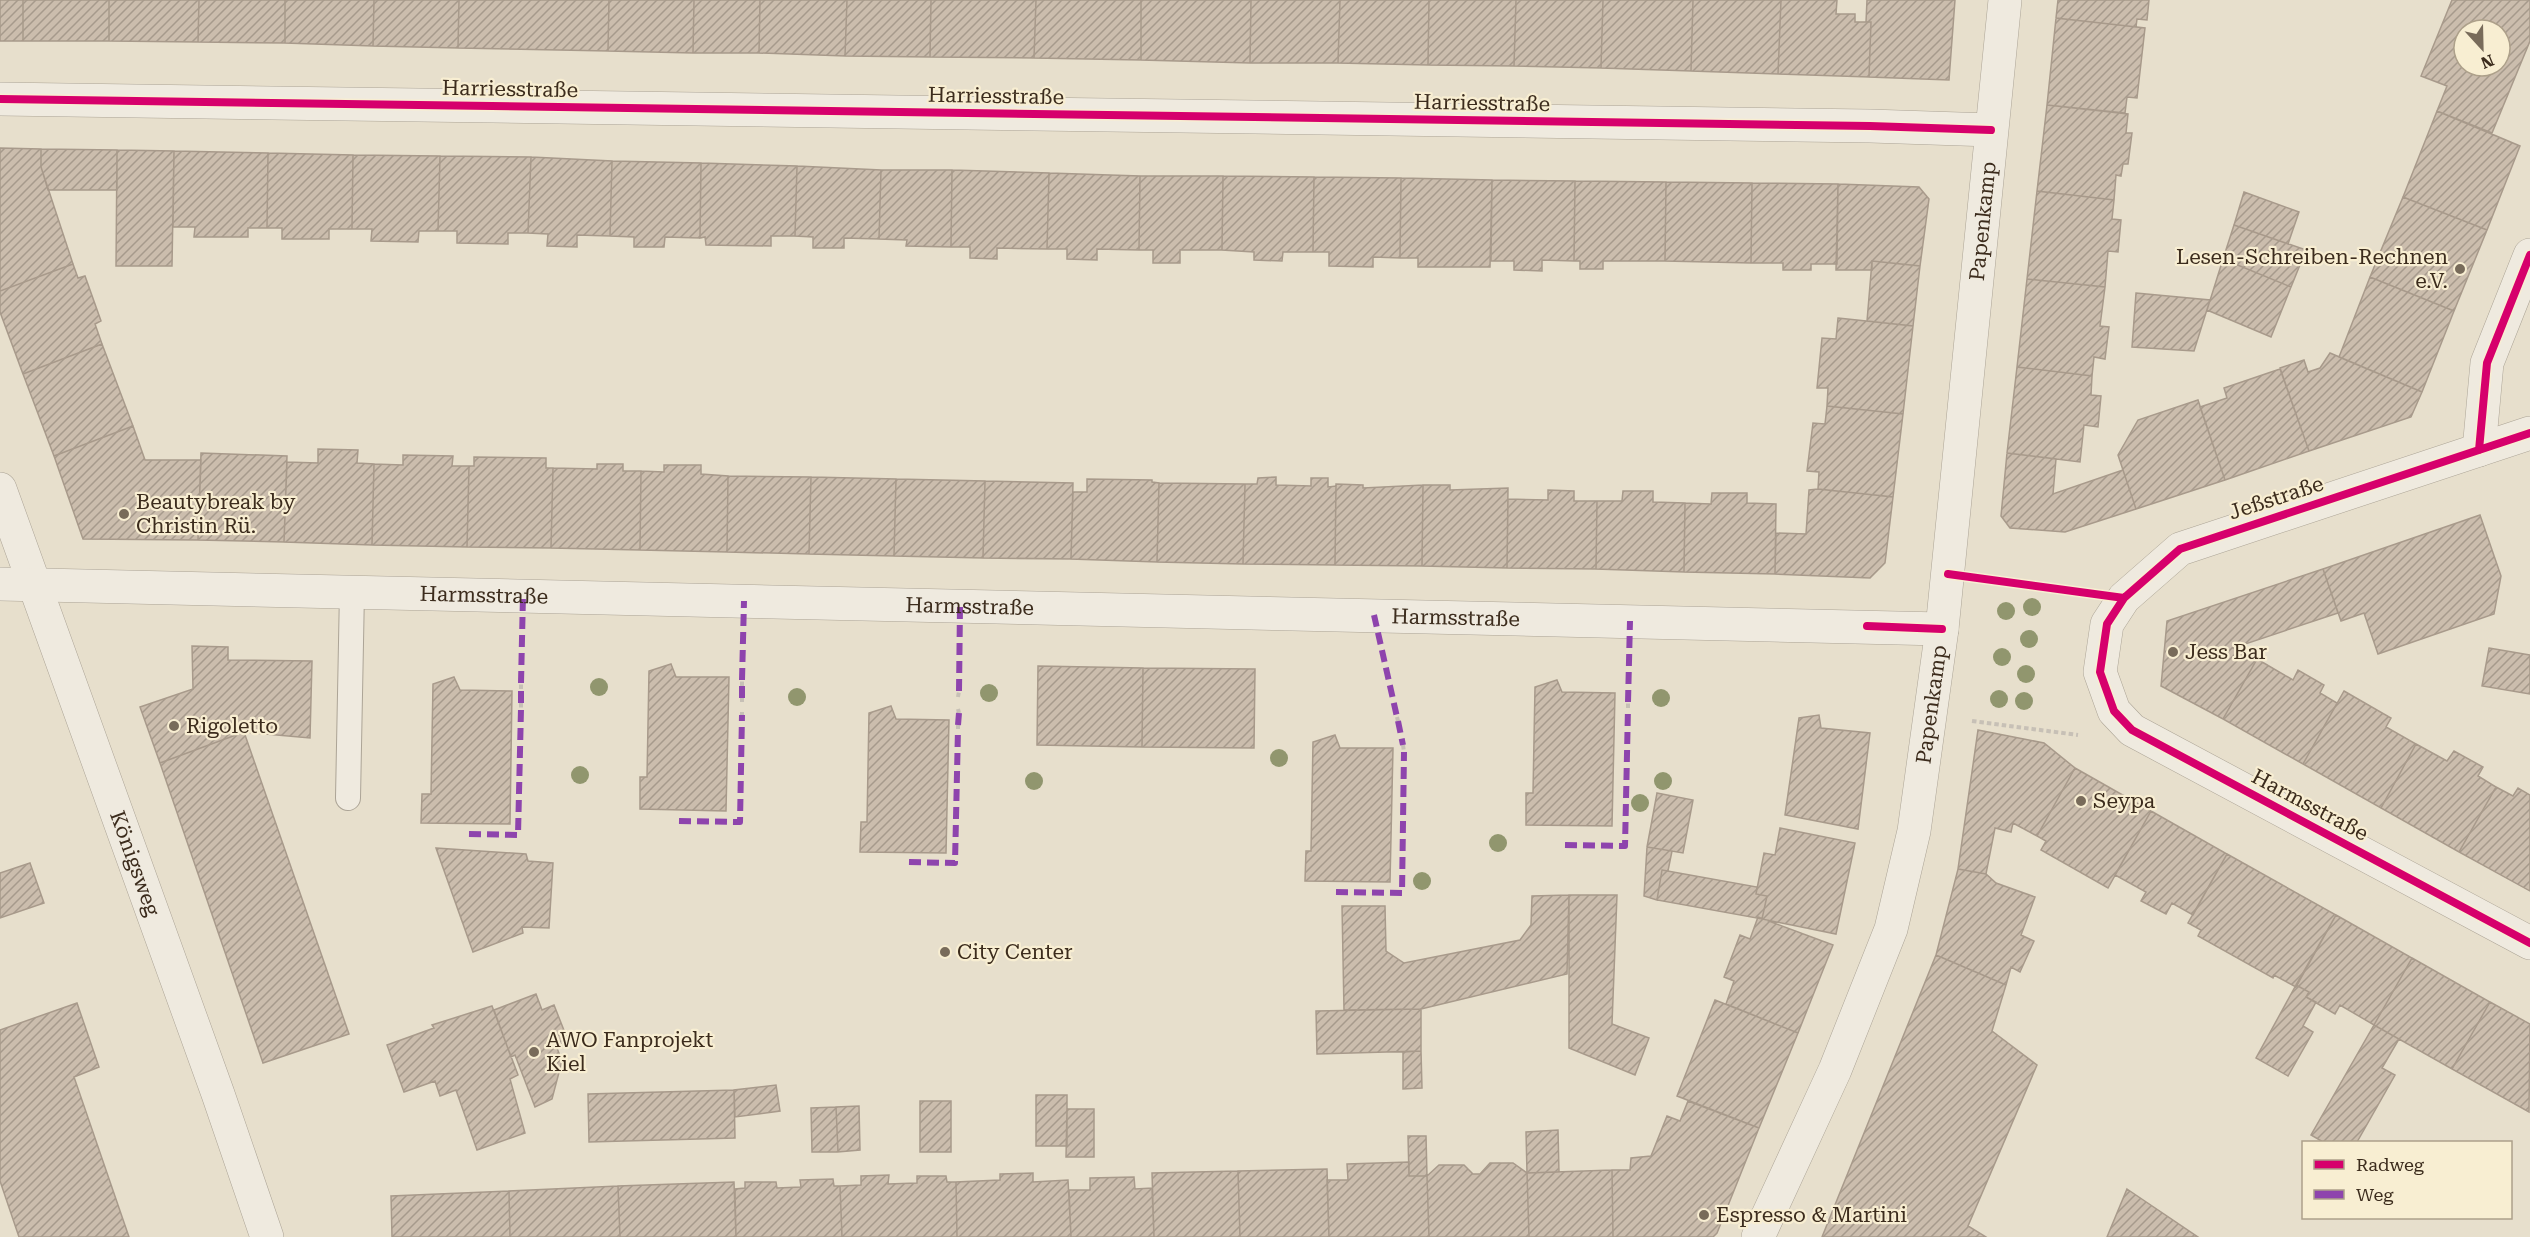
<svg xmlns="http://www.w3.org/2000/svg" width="2530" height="1237" font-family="'Roboto Serif',serif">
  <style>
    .building { fill: url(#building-hatch); stroke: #a89a8b; stroke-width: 1.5; fill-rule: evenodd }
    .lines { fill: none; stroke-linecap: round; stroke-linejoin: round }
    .service-casing { stroke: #aca496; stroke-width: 26 }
    .minor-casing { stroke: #aca496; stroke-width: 34 }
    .path { stroke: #c7c0b6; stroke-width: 4; stroke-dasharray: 4.5 3; stroke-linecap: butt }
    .service { stroke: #efeadf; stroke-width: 24 }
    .minor { stroke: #efeadf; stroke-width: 33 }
    .quiet { stroke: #8e44ad; stroke-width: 6; stroke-dasharray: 12 6; stroke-linecap: butt }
    .cycleway-casing { stroke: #f8eed2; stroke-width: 11 }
    .cycleway { stroke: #d6006c; stroke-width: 8 }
    .tree { fill: #91966e }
    .poi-dot { fill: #786b5a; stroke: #f8eed2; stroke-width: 2 }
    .labels { text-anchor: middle; stroke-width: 4.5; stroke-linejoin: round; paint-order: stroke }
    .street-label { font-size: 21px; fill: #3c2c1d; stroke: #f8eed2 }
    .poi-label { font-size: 21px; fill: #3c2c1d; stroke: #f8eed2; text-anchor: start }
  </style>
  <defs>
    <pattern id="building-hatch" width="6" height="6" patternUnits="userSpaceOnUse" patternTransform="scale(1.5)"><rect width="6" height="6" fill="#cbbdad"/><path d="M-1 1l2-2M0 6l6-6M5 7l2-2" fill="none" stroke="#a69a8c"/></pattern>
  </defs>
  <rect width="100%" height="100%" fill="#e7dfcc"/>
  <path class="building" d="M0,0H23V41H0Z
    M23,0H109V41H23Z
    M109,0H199L198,42L109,41Z
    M199,0H285V43L198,42Z
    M285,0H374L373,46L285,43Z
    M374,0H459L458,48L373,46Z
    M459,0H609L608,51L458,48Z
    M609,0H694L693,53L608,51Z
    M694,0H760L759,53H693Z
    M760,0H847L845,56L759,53Z
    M847,0H931L930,57L845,56Z
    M931,0H1036L1034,58L930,57Z
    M1036,0H1141V60L1034,58Z
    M1141,0H1251L1250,63L1141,60Z
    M1251,0H1340L1338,63H1250Z
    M1340,0H1429L1428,65L1338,63Z
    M1429,0H1516L1514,66L1428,65Z
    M1516,0H1603L1601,68L1514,66Z
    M1603,0H1693L1691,71L1601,68Z
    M1693,0H1781L1778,74L1691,71Z
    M1781,0H1837L1836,14H1855V22H1871L1869,77L1778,74Z
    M1867,0H1955L1949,80L1869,77L1871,22H1866Z
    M2058,0H2149L2147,20L2137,19L2136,27L2056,18Z
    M2452,0H2530V41L2492,133L2437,111L2447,86L2421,76ZM2464,30H2500V66H2464Z
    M2056,18L2145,28L2137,98L2127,97L2125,113L2047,105Z
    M2047,105L2128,114L2126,133H2132L2128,164H2123L2121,176L2116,175L2114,200L2037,191Z
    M2437,111L2520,146L2487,230L2403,197Z
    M0,148L41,149V167L73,264L0,291Z
    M41,149L117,150V190H48L41,167Z
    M117,150L174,151L172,266H116Z
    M174,151L268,153L267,228H248V237H194L195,227H173Z
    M268,153L353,155L352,229H329V239H282V228H267Z
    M353,155L440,156L438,231H419L418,242L371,241L372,229H352Z
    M440,156L531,157L528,233H508V244L457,243V231H438Z
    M531,157L612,161L610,236L577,235V247L547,246L548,234L528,233Z
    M612,161L701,163L700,238L665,237L664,247H634V237L610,236Z
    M701,163L797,166L795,236H771V246L706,245L705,237L700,238Z
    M797,166L881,170L879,239L844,238V248H813V237L795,236Z
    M881,170H952L951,247L906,246L907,240L879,239Z
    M952,170L1049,173L1047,249L997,248V259L970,258V247H951Z
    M1049,173L1140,176L1139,250L1097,249V260L1067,259V249H1047Z
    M1140,176H1223L1222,250H1180V263H1153V250H1139Z
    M1223,176L1314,177L1313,252H1283L1282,261L1254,260V252L1222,250Z
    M1314,177L1401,178L1400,258L1373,257V267L1329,266V252H1313Z
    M1401,178L1492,180L1490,267H1418V258H1400Z
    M1492,180L1575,181L1574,261L1542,260V271L1514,270V261H1491Z
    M1575,181L1666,182L1665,261H1603V269H1580V261H1574Z
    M1666,182L1752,183L1751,263L1665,261Z
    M1752,183L1838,184L1837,264H1811V270H1783V263H1751Z
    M1838,184L1919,187L1929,199L1920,266L1872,261V270H1836Z
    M2037,191L2114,200L2112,219L2121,220L2118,252L2108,251L2105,287L2027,279Z
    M2244,192L2299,212L2288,244L2234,225Z
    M2403,197L2487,230L2454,311L2370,277Z
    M2234,225L2306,250L2291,287L2223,259Z
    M2223,259L2291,287L2271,337L2207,310Z
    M1872,261L1920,266L1913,326L1867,321Z
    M73,264L78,278L85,276L101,321L95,324L102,344L23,374L0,312V291Z
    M2370,277L2454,311L2422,392L2339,357Z
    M2027,279L2105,287L2100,326L2109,327L2105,359L2094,357L2092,376L2017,367Z
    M2136,293L2210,300L2194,351L2132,347Z
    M1838,318L1913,326L1903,414L1827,406L1828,388H1817L1822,338L1836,339Z
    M102,344L133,426L54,456L23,374Z
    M2330,353L2422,392L2411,417L2309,451L2280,368L2304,360L2308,372L2320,368Z
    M2017,367L2092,376L2091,395L2101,396L2098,427L2084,425L2080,462L2007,453Z
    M2280,369L2309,451L2225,480L2200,407L2227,398L2224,388Z
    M2198,400L2225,480L2136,509L2118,455L2138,420Z
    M1827,406L1903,414L1893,497L1818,489L1819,472L1807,471L1813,423L1825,424Z
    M133,426L145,460H201L198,540L83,539L54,456Z
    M318,449L358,450L357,463L374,464L372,545L284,542L287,462L318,463Z
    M201,453L287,456L284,542L198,540Z
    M2007,453L2056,459L2053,494L2123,470L2136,509L2065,532L2010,528L2001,516Z
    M403,455L453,456L452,466H469L467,547L372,545L374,464L403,465Z
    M474,457L546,458V468H553L551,548L467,547L469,466H474Z
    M597,464H623V471H641L640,550L551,548L553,468L597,469Z
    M664,465H701V474L728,476L727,552L640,550L641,471L664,472Z
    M728,476L811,477L809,554L727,552Z
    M811,477L896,479L894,556L809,554Z
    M1276,477V485L1311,486V478H1328V487L1336,486L1335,565L1243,564L1245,484H1257L1258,478Z
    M896,479L985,481L983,558L894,556Z
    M1087,479L1152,480V482L1159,483L1157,562L1071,559L1073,492H1087Z
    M985,481L1073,483L1071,559L983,558Z
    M1159,483L1245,484L1243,564L1157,562Z
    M1336,484L1363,485V488L1423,485L1422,566L1335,565Z
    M1423,485H1450V490L1508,488L1507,568L1422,566Z
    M1818,489L1893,497L1885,563L1870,578L1775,574L1776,533L1806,534L1809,490Z
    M1548,490L1574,491V501H1597L1596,569L1507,568L1508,499L1548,500Z
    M1623,491H1653V502L1685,503L1684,572L1596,569L1597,501H1622Z
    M1712,493H1747V503L1776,504L1775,574L1684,572L1685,503L1711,504Z
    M2480,515L2501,576L2494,614L2378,654L2364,613L2341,621L2323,569Z
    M2323,569L2338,613L2233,648L2257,659L2223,719L2161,686L2167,621Z
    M192,646L228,647V660L312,661L310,738L244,732L160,763L140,707L193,689Z
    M2489,648L2530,655V694L2482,686Z
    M2257,659L2293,680L2298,670L2324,685L2320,693L2337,703L2303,764L2223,719Z
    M671,664L676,677H729L726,811L640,809V777H647L649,671Z
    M1038,666L1143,668L1142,747L1037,745Z
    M1143,668L1255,669L1254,748L1142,747Z
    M454,677L460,690L512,691L510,824L421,823L422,794H431L433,684Z
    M1557,680L1562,692L1615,693L1612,826L1526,825V793H1533L1535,687Z
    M2344,691L2391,718L2386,727L2416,744L2381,808L2303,764Z
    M891,706L896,719L949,720L946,853L860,852L861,822H867L869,713Z
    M1819,715L1821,728L1870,733L1858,829L1785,815L1799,718Z
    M1978,730L2044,743L2075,768L2037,836L2013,823L2011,832L1995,828L1986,874L1958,869Z
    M244,732L349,1034L263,1063L160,763Z
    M1335,735L1340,748H1393L1390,882L1305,881L1306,851H1311L1313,742Z
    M2416,744L2447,761L2454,751L2483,767L2478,776L2496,787L2459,852L2381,808Z
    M2075,768L2151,811L2108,888L2041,850L2046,841L2037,836Z
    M2496,787L2513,796L2518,788L2530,795V891L2459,852Z
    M1657,793L1693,800L1683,853L1647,847Z
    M2151,811L2227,854L2193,915L2172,903L2166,914L2141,901L2146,892L2115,875Z
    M1780,828L1855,843L1836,934L1762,919L1767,896L1756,894L1764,853L1775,855Z
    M1647,847L1672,851L1668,871L1662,870L1657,900L1644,896Z
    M436,848L526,854L528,861L553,863L549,928L522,927L523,933L473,952Z
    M2227,854L2336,915L2296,987L2274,975L2273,978L2198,936L2201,930L2188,923Z
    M30,863L44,903L0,918V873Z
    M1958,869L1986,874L1996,883L2035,897L2021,935L2034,941L2020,972L2011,967L2006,985L1936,955Z
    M1662,870L1757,887L1756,894L1767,896L1762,919L1657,900Z
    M1569,895L1567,974L1421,1009L1344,1010L1342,906H1385L1386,951L1404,963L1520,940L1531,925L1532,896Z
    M1569,895H1617L1612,1024L1649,1038L1635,1075L1569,1048Z
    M2336,915L2412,958L2374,1025L2340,1005L2335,1014L2306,997L2309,992L2296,985Z
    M1758,917L1833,945L1798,1033L1726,1004L1734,981L1724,977L1740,935L1750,939Z
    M1936,955L2006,985L1992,1031L2037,1065L1968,1226L1986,1237H1822Z
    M2412,958L2490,1002L2452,1069L2374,1025Z
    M2296,985L2309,992L2306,997L2316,1002L2303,1026L2313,1032L2288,1076L2256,1058Z
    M536,994L542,1010L554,1005L569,1043L557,1048L562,1061L552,1099L535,1107L515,1055L511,1057L494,1010Z
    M1715,1000L1798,1033L1759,1128L1677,1096Z
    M2490,1002L2530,1024L2529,1112L2452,1069Z
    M77,1003L99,1067L74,1077L129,1237H19L0,1181V1030Z
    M492,1006L518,1075L510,1079L525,1133L477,1150L456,1090L440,1096L435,1081L404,1092L387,1045L434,1028L432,1025Z
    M1421,1009V1051L1317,1054L1316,1011Z
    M2374,1025L2399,1039L2382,1068L2395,1075L2357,1142H2323L2311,1135Z
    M1421,1051L1422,1088L1403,1089V1052Z
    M776,1085L780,1111L735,1117L734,1090Z
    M734,1090L735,1138L589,1142L588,1094Z
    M1036,1095H1067V1146H1036Z
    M920,1101H951V1152H920Z
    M1688,1101L1759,1128L1717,1233L1713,1237H1613L1612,1170H1630L1631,1158L1651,1156L1667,1116L1680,1121Z
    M859,1106L860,1150L838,1152L836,1107Z
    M836,1107L838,1152H812L811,1108Z
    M1067,1109H1094V1157H1066Z
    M1558,1130L1559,1172L1527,1173L1526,1132Z
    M1408,1136H1426L1427,1176H1409Z
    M1409,1162V1176H1427L1429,1237H1329L1327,1180H1348L1347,1164Z
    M1490,1163H1513L1527,1173L1529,1237H1429L1427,1176L1439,1165H1464L1473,1174H1480Z
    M1327,1169L1329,1237H1240L1238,1171Z
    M1612,1170L1613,1237H1529L1527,1173Z
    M1238,1171L1240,1237H1154L1152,1173Z
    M1033,1173V1182L1068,1180L1071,1237H957L956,1182L1000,1180V1174Z
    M889,1175L888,1184L917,1183V1176H946L947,1182H956L957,1237H842L840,1186L861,1185V1176Z
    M1134,1177L1135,1189L1152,1188L1154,1237H1071L1069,1190H1090V1178Z
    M833,1179L834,1186H840L842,1237H736L735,1189L745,1188V1182H776L777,1188L801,1187L800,1180Z
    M734,1182L736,1237H620L618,1186Z
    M618,1186L620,1237H510L509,1191Z
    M2127,1189L2198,1237H2107Z
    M509,1191L510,1237H392L391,1196Z"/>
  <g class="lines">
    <g class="service-casing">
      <path id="service" d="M348,798L352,591"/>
    </g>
    <g class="minor-casing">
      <g id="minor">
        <path d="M0,99L1870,126L1991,130"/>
        <path d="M2530,433L2180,549L2124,598L2107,624L2100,672L2114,711L2132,730L2530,943"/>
        <path d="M2479,450L2487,363L2530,255"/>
        <path id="s1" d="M0,489L218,1094L267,1237"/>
        <path id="s2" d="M0,584L1942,629"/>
        <path id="s3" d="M1758,1237L1835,1070L1891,929L1914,831L1942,629L2005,0"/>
      </g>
    </g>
    <path class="path" d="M742,686V680
      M521,689V683
      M958,697L959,691
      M742,698V702
      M521,703V709
      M1628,708V702
      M958,709L959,713
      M742,715V712
      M1397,717L1398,721
      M1972,721L2078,735
      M958,729V725
      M1403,745L1404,752"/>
    <use href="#service" class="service"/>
    <use href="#minor" class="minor"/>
    <path class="quiet" d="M1374,615L1397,717
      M742,680L744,601
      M521,683L523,595
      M959,691L960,606
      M742,698V686
      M1628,702L1630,621
      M521,703V689
      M1398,721L1403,745
      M958,725L959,713
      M679,821L740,822L742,715
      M469,834L518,835L521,709
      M1565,845L1625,846L1628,708
      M909,862L955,863L958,729
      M1336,892L1402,893L1404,752"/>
    <g class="cycleway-casing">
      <path id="cycleway" d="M0,99L1870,126L1991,130
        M2530,433L2180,549L2124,598L2107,624L2100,672L2114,711L2132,730L2530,943
        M2479,450L2487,363L2530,255
        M1948,574L2124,598
        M1867,626L1942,629"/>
    </g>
    <use href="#cycleway" class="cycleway"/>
  </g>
  <g class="tree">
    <circle cx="2032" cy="607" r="9"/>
    <circle cx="2006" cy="611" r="9"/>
    <circle cx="2029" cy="639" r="9"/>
    <circle cx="2002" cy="657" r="9"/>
    <circle cx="2026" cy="674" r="9"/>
    <circle cx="599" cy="687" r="9"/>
    <circle cx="989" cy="693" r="9"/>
    <circle cx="797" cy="697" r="9"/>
    <circle cx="1661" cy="698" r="9"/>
    <circle cx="1999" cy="699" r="9"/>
    <circle cx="2024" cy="701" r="9"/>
    <circle cx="1279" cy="758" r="9"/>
    <circle cx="580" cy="775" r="9"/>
    <circle cx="1034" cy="781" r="9"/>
    <circle cx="1663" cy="781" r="9"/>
    <circle cx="1640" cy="803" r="9"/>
    <circle cx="1498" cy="843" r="9"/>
    <circle cx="1422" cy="881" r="9"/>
  </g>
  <g class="poi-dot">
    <circle cx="2460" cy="269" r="6"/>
    <circle cx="124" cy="514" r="6"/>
    <circle cx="2173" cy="652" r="6"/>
    <circle cx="174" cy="726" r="6"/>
    <circle cx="2081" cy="801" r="6"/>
    <circle cx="945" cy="952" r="6"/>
    <circle cx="534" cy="1052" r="6"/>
    <circle cx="1704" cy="1215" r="6"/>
  </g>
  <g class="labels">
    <g class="street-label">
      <text transform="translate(510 89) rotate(1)" y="7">Harriesstraße</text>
      <text transform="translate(996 96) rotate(1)" y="7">Harriesstraße</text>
      <text transform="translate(1482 103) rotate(1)" y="7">Harriesstraße</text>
      <text dy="7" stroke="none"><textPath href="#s3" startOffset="1050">Papenkamp</textPath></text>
      <text transform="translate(2276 498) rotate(-18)" y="7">Jeßstraße</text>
      <text dy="7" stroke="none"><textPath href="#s2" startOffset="484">Harmsstraße</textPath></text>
      <text dy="7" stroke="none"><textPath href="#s2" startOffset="970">Harmsstraße</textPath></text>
      <text dy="7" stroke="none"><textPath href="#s2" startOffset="1456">Harmsstraße</textPath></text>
      <text dy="7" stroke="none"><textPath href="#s3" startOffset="564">Papenkamp</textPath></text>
      <text transform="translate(2310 805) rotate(28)" y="7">Harmsstraße</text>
      <text dy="7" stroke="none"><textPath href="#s1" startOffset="398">Königsweg</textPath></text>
    </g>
    <g class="poi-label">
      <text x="2448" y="264" text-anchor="end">Lesen-Schreiben-Rechnen<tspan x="2448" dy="24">e.V.</tspan></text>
      <text x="136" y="509">Beautybreak by<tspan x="136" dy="24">Christin Rü.</tspan></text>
      <text x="2185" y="659">Jess Bar</text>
      <text x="186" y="733">Rigoletto</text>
      <text x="2093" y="808">Seypa</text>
      <text x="957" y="959">City Center</text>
      <text x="546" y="1047">AWO Fanprojekt<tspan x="546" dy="24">Kiel</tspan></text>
      <text x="1716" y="1222">Espresso &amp; Martini</text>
    </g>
  </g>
  <rect x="2302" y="1141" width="210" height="78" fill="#f8eed2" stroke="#ada08a" stroke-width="1.5"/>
  <rect x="2314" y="1160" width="30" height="9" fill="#d6006c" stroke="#ada08a" stroke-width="1.5"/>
  <text x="2356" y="1171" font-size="18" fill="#3c2c1d">Radweg</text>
  <rect x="2314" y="1190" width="30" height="9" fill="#8e44ad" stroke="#ada08a" stroke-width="1.5"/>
  <text x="2356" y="1201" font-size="18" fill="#3c2c1d">Weg</text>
  <g transform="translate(2482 48) rotate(158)"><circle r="28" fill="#f8eed2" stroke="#ada08a" stroke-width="1.5"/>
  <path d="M0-4.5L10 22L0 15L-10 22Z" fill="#786b5a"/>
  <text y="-9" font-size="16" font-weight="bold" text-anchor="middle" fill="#3c2c1d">N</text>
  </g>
</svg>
